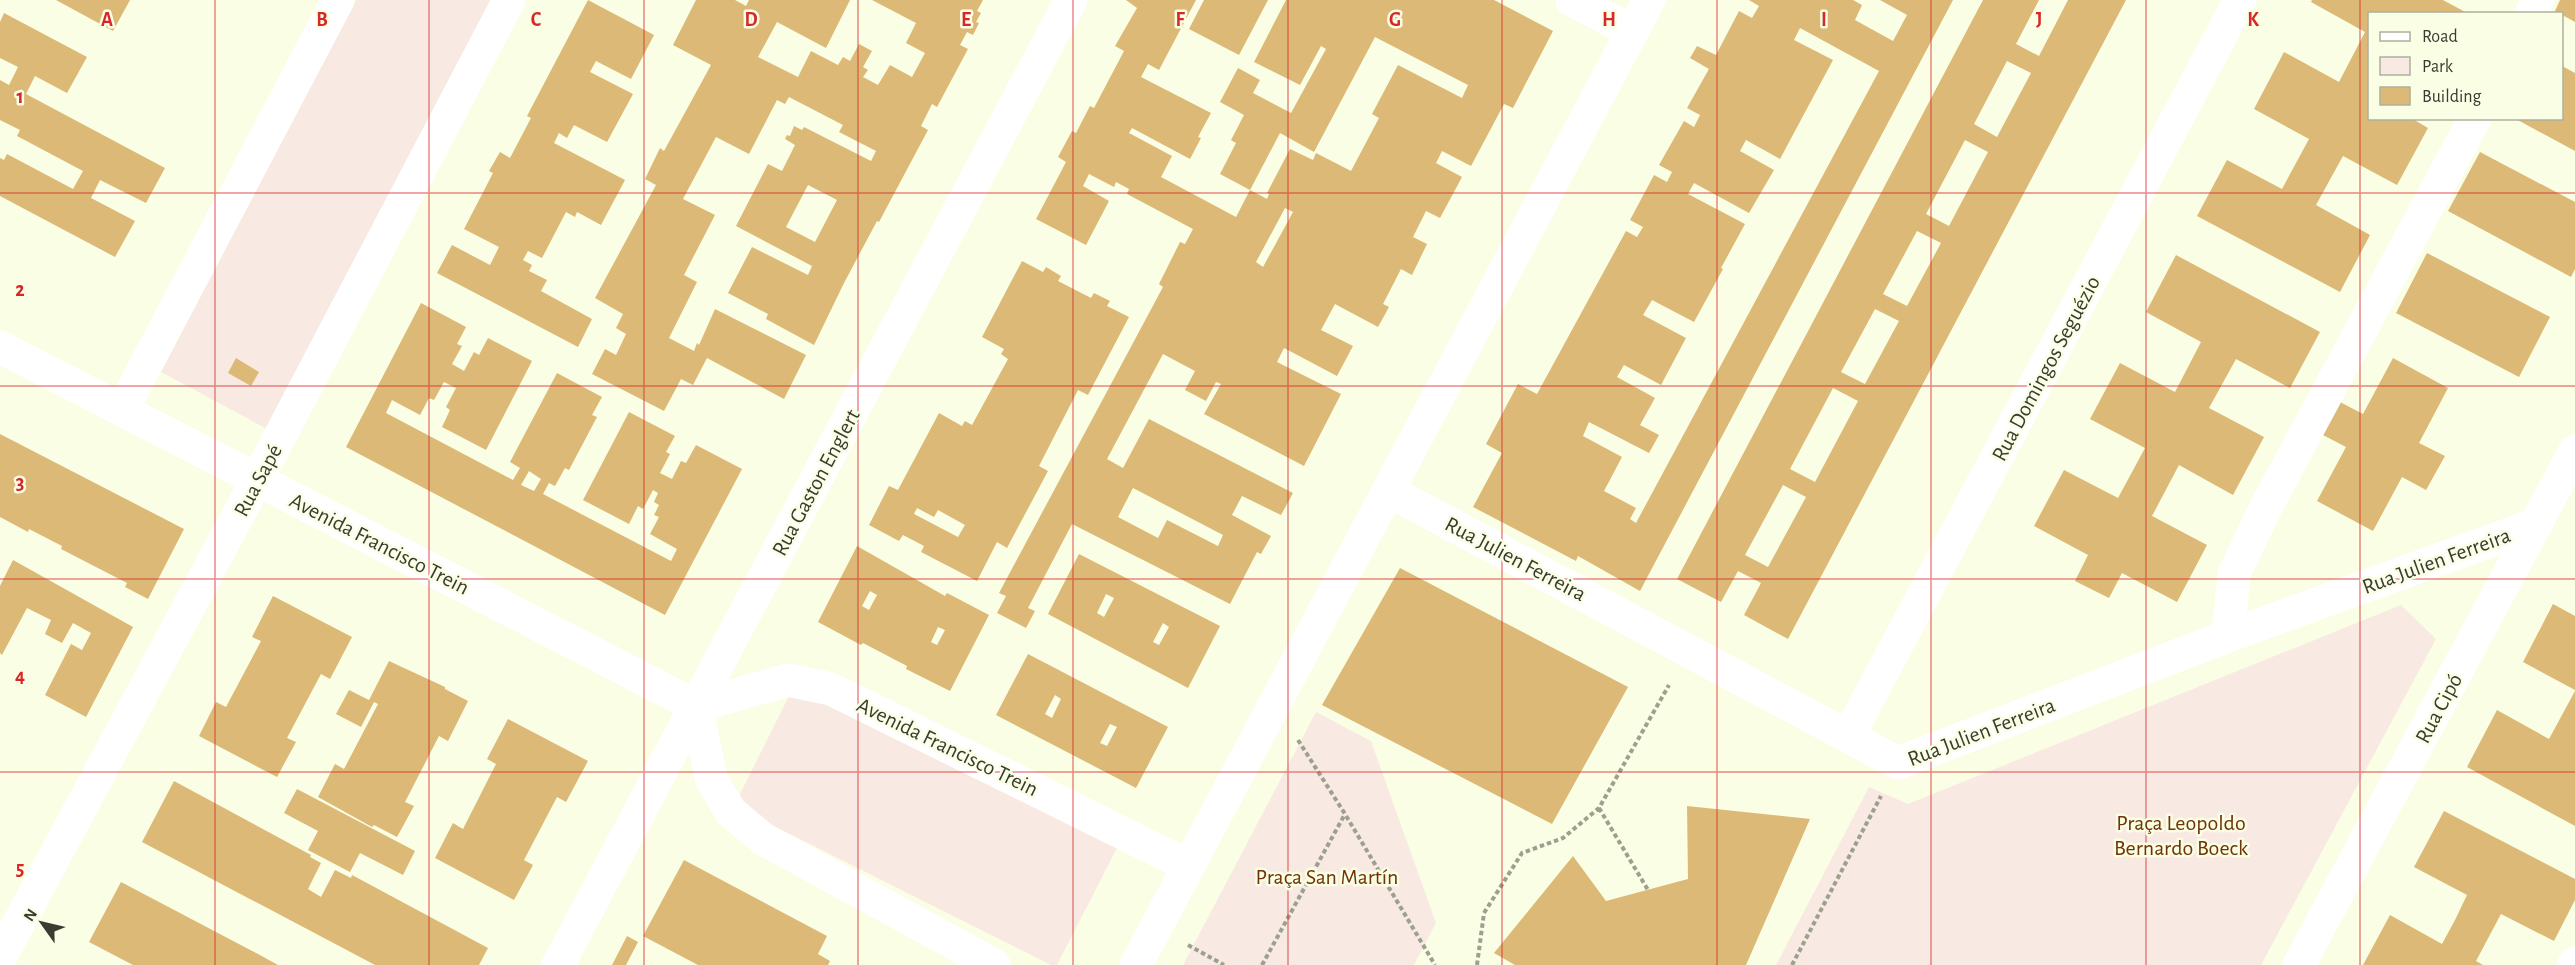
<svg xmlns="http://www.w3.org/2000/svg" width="2575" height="965" font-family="'Alegreya Sans',sans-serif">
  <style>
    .green { fill: #f8eae2 }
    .building { fill: #dcb976; fill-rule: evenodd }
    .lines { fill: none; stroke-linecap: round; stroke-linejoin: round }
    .path { stroke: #9da08e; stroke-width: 4; stroke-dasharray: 4.5 3; stroke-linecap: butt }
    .minor { stroke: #fff; stroke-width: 33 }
    .grid { fill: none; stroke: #d62828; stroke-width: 1.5; stroke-opacity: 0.55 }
    .labels { text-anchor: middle; stroke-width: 5; stroke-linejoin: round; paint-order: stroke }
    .street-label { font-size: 22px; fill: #3a3c32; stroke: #fafee4 }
    .park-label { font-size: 22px; fill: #703406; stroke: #fafee4 }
    .grid-label { font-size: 20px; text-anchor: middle; font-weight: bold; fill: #d62828; stroke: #fafee4; stroke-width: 5; stroke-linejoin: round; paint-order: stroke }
  </style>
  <rect width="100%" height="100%" fill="#fafee4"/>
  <path class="green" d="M356,0H491L267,429L161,372Z
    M2401,605L2436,639L2261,965H1776L1869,787L1908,804Z
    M795,684L1118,846L1057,965H1051L734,806Z
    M1316,712L1371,741L1436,923L1414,965H1183Z"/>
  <path class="building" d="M56,0H130L113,31Z
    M588,0L654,35L631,79L596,61L590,72L633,94L607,142L574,125L567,138L559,133L554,143L625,180L601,225L577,212L575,217L566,212L542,258L528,251L523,260L532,265L529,271L547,280L541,291L592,319L578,347L437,273L452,245L490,265L499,247L464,229L493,173L489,171L500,152L510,158L531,118L527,116Z
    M696,0H735L746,6L749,0H850L826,48L777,22L758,57L798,77L811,51L838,65L843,57L850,61L859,44L872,51L863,67L868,70L863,77L878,85L890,65L912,77L925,53L906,43L916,23L872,0H983L977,11L981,13L976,22L979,23L973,35L967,32L960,45L968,49L937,107L932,104L921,126L928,130L879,222L877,221L844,283L814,345L766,319L768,314L728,293L752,247L808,275L812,266L736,226L768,164L782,171L795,145L785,139L787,135L790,136L794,126L802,130L804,127L871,161L876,151L839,132L843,125L789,97L785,104L777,100L749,154L716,137L683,199L715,215L684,275L697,282L669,338L694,351L697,343L699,345L715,309L806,355L784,399L707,358L693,385L681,379L664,411L592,374L605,349L616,355L626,334L616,328L623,314L595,298L656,185L645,179L660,148L664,151L711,65L673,45ZM808,185L837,200L815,242L786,227Z
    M1126,0H1196L1159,70L1148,64L1141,77L1211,113L1198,137L1201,138L1190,159L1132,128L1129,133L1172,156L1161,177L1236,217L1250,190L1267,199L1269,194L1267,193L1290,149L1313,160L1316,153L1351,171L1379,118L1372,114L1398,65L1462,98L1468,85L1375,37L1314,152L1280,133L1250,190L1220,174L1236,143L1231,140L1244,115L1220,102L1238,68L1260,80L1253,93L1291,113L1326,49L1321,46L1300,85L1254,62L1286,0H1494L1553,31L1513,108L1504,104L1471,166L1442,151L1436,163L1462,177L1440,218L1426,211L1413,237L1427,244L1412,275L1401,269L1383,304L1389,307L1378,327L1335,304L1321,330L1353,346L1337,376L1284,348L1277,362L1341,394L1304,466L1204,414L1221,384L1216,382L1206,401L1185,390L1195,371L1163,354L1107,459L1123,468L1149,419L1293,493L1281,515L1242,496L1232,515L1271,536L1261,554L1257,552L1230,604L1072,524L1028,608L1035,611L1026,628L997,613L1006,596L999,593L1163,287L1159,284L1180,242L1185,244L1193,229L1127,194L1129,189L1116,182L1114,187L1089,174L1083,186L1109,201L1086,245L1036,219L1066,162L1058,157L1072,131L1076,133L1090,106L1094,108L1124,51L1115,46L1137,8ZM1285,208L1293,212L1263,267L1256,262ZM1133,488L1223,535L1218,546L1167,520L1158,538L1118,517Z
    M1204,0H1268L1239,55L1189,29Z
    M1749,0H1853L1862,5L1855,20L1893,41L1907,15L1880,0H1953L1640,591L1578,556L1576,561L1473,507L1502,453L1486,444L1518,384L1537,394L1626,231L1637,237L1643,227L1630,220L1654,175L1667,182L1672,172L1659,165L1684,121L1694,127L1700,115L1687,108L1709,69L1690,58L1697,46L1716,55L1739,11L1752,18L1759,6ZM1800,28L1879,71L1636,523L1630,519L1636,508L1604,491L1622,457L1583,436L1589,422L1649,453L1659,435L1640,425L1655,398L1617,377L1624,365L1661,385L1686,338L1643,315L1652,300L1694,322L1723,269L1721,268L1745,224L1688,194L1694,183L1749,213L1774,170L1740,151L1746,140L1780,159L1833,60L1794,40Z
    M1983,0H2039L2016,44L2039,56L2068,0H2126L1788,639L1744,615L1761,583L1738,571L1721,602L1677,579ZM2007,61L2031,73L1997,137L1974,124ZM1965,140L1988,152L1949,226L1926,214ZM1917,231L1941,243L1907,306L1883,294ZM1875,309L1899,321L1865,384L1841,372ZM1833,388L1858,401L1815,482L1790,469ZM1783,485L1806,497L1768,567L1745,555Z
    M2312,0H2443L2469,14H2370V118H2411L2428,128L2397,185L2343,156L2316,205L2370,235L2340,292L2197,216L2227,160L2282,189L2309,139L2254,109L2284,52L2339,82L2365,32L2311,2Z
    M2560,0H2575V22L2555,11Z
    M4,13L87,57L67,93L35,76L26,94L165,168L146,203L100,180L91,198L135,221L115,257L0,196V158L4,160L7,154L73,189L83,171L17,136L20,130L0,120V80L9,85L18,67L0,58V22Z
    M2562,66L2575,73V151L2514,118H2562Z
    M2480,152L2575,202V269L2571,277L2448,211Z
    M2427,253L2550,317L2519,377L2396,313Z
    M2176,255L2320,332L2290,388L2236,359L2209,408L2264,437L2233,495L2179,465L2152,516L2207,545L2177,602L2122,573L2109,598L2075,581L2088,555L2034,526L2064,470L2118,498L2145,448L2090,419L2120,363L2175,392L2201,342L2146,312Z
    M1022,261L1043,272L1046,267L1061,276L1058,281L1091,298L1094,293L1110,301L1107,306L1129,317L1088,395L1078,390L1039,466L1048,471L1007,548L997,542L977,581L921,552L924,546L903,535L899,541L869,525L889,486L898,490L939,413L962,426L965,421L972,425L1008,359L1001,354L1004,349L982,337ZM917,508L934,517L938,510L965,525L958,537L914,514Z
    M421,303L466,327L457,344L462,346L452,364L464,371L474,352L479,355L488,338L532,361L486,450L442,427L450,410L446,407L456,388L444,382L434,400L429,398L420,415L392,400L386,413L513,480L520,468L510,462L557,373L602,397L592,415L597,417L569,470L565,468L555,486L549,483L543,494L671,561L677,549L650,534L659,517L654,515L659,505L654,502L658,493L653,490L643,509L638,506L629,524L583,500L629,412L675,436L666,452L670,454L660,473L672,479L681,461L686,463L696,445L742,469L665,615L346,447ZM529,471L541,479L534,491L521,485Z
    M236,358L259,372L251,386L228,373Z
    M2393,358L2448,388L2419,443L2445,456L2426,490L2402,477L2373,531L2317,501L2346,447L2321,434L2338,401L2363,414Z
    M0,434L184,529L148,599L125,587L127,583L61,549L62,546L29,529L28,532L0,517Z
    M857,546L945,596L947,593L989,615L950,691L906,669L907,666L863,643L861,645L818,622ZM870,591L877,595L869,610L862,606ZM938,627L945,630L937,645L931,642Z
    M1079,554L1220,626L1188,688L1048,614ZM1106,594L1114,598L1104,617L1097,613ZM1163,623L1169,627L1159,645L1153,642Z
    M13,560L133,627L86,717L45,695L71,644L82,650L91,633L73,623L62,643L45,634L51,620L27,608L2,655L0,653V586Z
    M1400,568L1628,687L1552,824L1322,705Z
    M273,596L352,637L330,679L321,674L287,738L296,742L277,777L199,736L216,702L226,707L261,641L252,637Z
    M2553,604L2575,616V690L2523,662Z
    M1028,654L1168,727L1136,788L996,715ZM1055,695L1061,699L1052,718L1045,714ZM1110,724L1117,727L1107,746L1100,743Z
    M389,661L445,687V689L468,701L448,741L439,736L405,802L414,806L397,837L374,825L372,827L318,797L335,764L344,769L378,704L374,702L361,727L336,714L349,690L369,700Z
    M2575,691V826L2467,767L2497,710L2549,739Z
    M508,719L588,761L566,802L557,797L524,860L533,865L514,900L435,858L453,823L463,829L496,764L487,759Z
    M174,781L311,855L310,857L321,863L308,889L321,897L335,870L351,878L352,875L488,948L479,965H375L142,842Z
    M297,789L415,851L403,875L360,853L350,872L308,850L318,831L284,813Z
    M1687,806L1810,819L1746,965H1515L1494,953L1573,856L1606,901L1688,879Z
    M2444,811L2575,879V900L2554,941L2501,914L2476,961L2483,965H2363L2390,915L2442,944L2455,920L2467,895L2414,867Z
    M684,860L827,936L818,954L830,961L828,965H698L643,936Z
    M121,882L258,954L278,965H133L89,942Z
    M627,936L638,942L626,965H612Z"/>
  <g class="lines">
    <path class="path" d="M1298,740L1345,814L1435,965
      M1599,808L1648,890
      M1188,945L1224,965
      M1262,965L1345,814
      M1477,965L1484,913L1522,853L1563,838L1599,808L1669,685
      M1792,965L1881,796"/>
    <path class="minor" d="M1572,0L1632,31
      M2531,14L2538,0
      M0,347L696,706L788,680L831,689L1189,866
      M122,410L338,0
      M1389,491L1898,763L2228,636L2537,524
      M2228,636L2234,574L2266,507L2475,118
      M696,706L712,781L731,812L763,839L994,965
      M1849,735L2240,0
      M0,958L257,480L509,0
      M558,965L1071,0
      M1136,965L1649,0
      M2299,965L2575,451
      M2574,965L2575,963"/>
  </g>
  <path class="grid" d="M215,0V965M429,0V965M644,0V965M858,0V965M1073,0V965M1288,0V965M1502,0V965M1717,0V965M1931,0V965M2146,0V965M2360,0V965M0,193H2575M0,386H2575M0,579H2575M0,772H2575"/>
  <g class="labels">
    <g class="street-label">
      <text transform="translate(2045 368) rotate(-62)" y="8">Rua Domingos Seguézio</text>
      <text transform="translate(257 480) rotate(-62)" y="8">Rua Sapé</text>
      <text transform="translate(815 482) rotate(-62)" y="8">Rua Gaston Englert</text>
      <text transform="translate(380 543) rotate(27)" y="8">Avenida Francisco Trein</text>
      <text transform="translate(1516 558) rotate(28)" y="8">Rua Julien Ferreira</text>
      <text transform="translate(2436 560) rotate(-20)" y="8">Rua Julien Ferreira</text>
      <text transform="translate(2438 708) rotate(-62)" y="8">Rua Cipó</text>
      <text transform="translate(1981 731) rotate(-21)" y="8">Rua Julien Ferreira</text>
      <text transform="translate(948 746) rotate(26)" y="8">Avenida Francisco Trein</text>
    </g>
    <g class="park-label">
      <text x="2181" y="830">Praça Leopoldo<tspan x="2181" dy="25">Bernardo Boeck</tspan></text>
      <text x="1327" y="884">Praça San Martín</text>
    </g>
  </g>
  <g class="grid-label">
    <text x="107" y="26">A</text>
    <text x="322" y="26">B</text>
    <text x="536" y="26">C</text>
    <text x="751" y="26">D</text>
    <text x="966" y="26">E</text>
    <text x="1180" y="26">F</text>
    <text x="1395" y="26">G</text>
    <text x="1609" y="26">H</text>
    <text x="1824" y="26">I</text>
    <text x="2039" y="26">J</text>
    <text x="2253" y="26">K</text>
    <text x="20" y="103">1</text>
    <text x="20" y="296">2</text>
    <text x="20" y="489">3</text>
    <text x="20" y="682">4</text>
    <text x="20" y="875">5</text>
  </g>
  <rect x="2368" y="12" width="195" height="108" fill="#fafee4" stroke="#adb09d" stroke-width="1.5"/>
  <rect x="2380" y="32" width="30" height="9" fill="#ffffff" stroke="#adb09d" stroke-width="1.5"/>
  <text x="2422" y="42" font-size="18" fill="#3a3c32">Road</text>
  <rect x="2380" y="57" width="30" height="18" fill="#f8eae2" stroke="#adb09d" stroke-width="1.5"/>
  <text x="2422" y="72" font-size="18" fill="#3a3c32">Park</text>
  <rect x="2380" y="87" width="30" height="18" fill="#dcb976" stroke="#adb09d" stroke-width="1.5"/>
  <text x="2422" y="102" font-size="18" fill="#3a3c32">Building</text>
  <g transform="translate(42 923) rotate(304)" stroke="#fafee4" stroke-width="4.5" paint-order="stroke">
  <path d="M0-4.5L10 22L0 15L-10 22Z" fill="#3a3c32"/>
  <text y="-9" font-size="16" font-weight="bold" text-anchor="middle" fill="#3a3c32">N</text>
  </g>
</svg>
